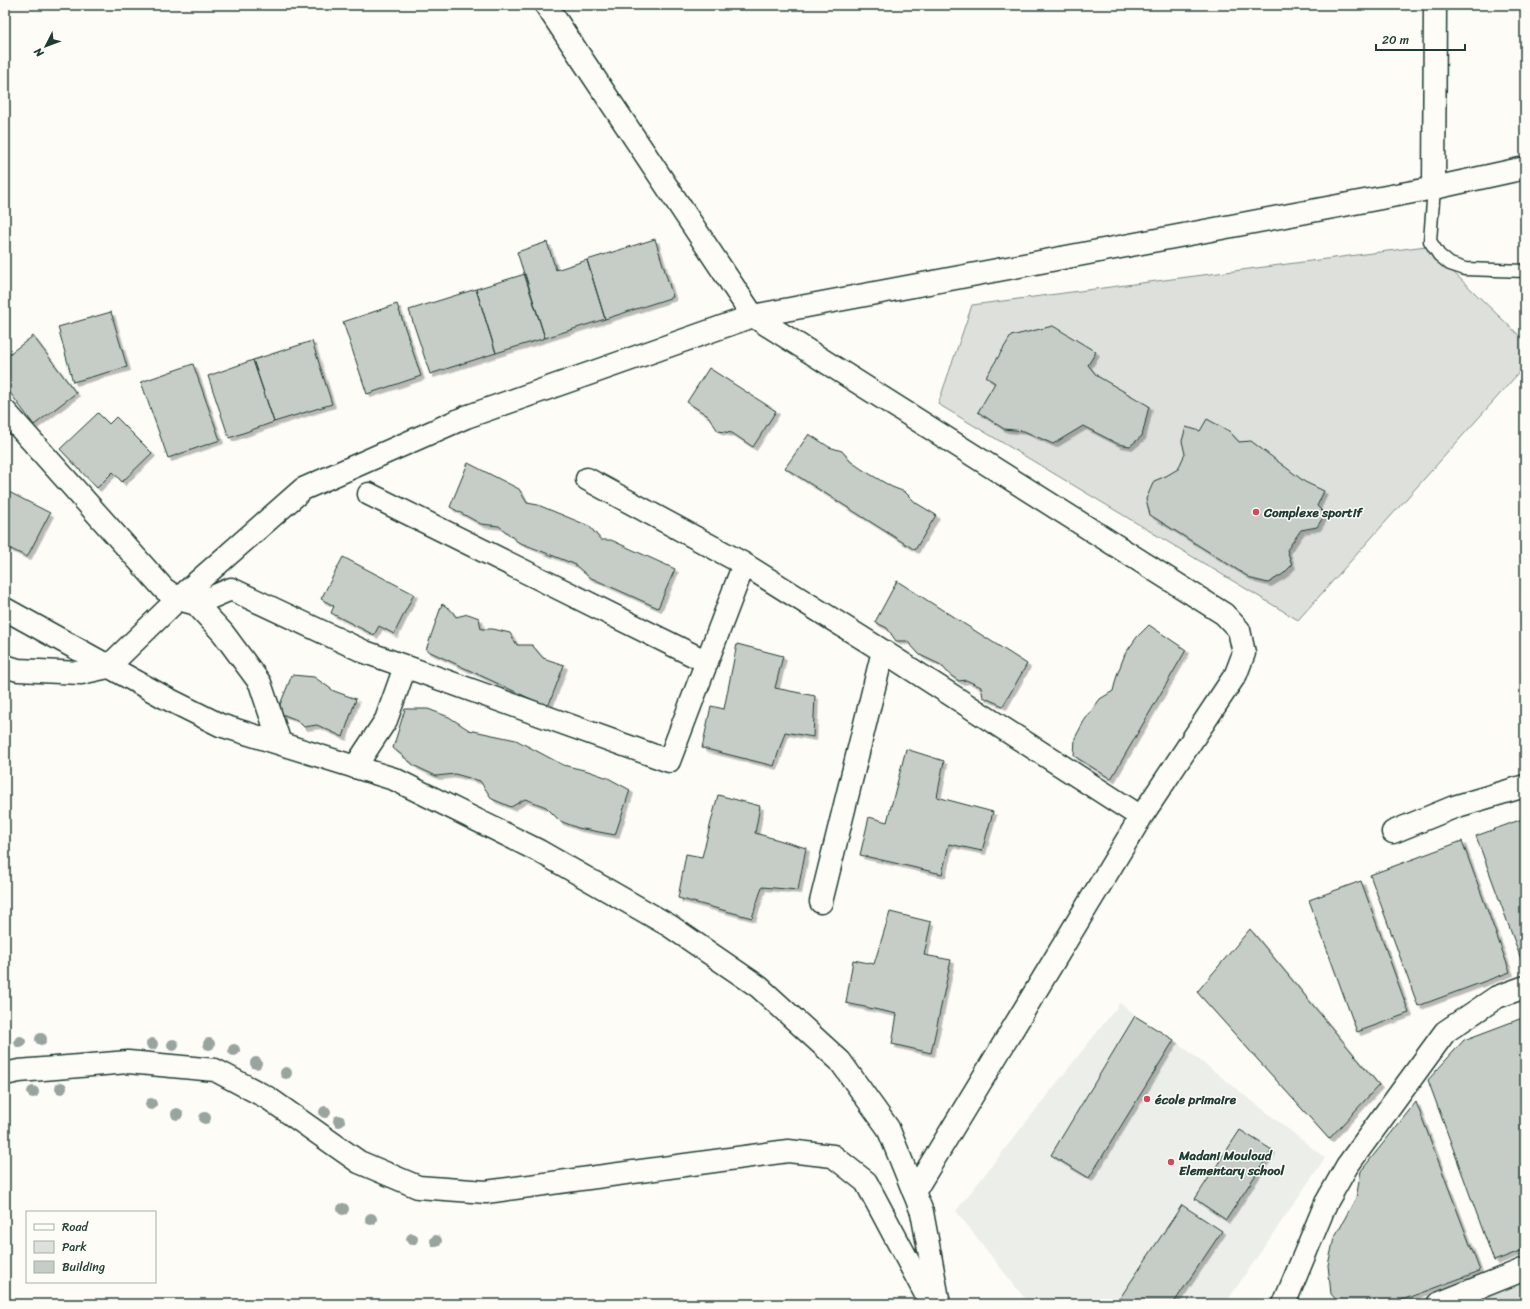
<svg xmlns="http://www.w3.org/2000/svg" width="1530" height="1309" font-family="Sriracha,sans-serif">
  <style>
    .built { fill: #eceee9 }
    .green { fill: #dde0db; stroke: #7e8e88 }
    .building { fill: #c6cdc7; stroke: #1f3d34; filter: url(#shadow) }
    .lines { fill: none; stroke-linecap: round; stroke-linejoin: round }
    .lane-casing { stroke: #1f3d34; stroke-width: 15 }
    .street-casing { stroke: #1f3d34; stroke-width: 25 }
    .secondary-casing { stroke: #1f3d34; stroke-width: 25 }
    .lane { stroke: #fdfcf7; stroke-width: 12 }
    .street { stroke: #fdfcf7; stroke-width: 22 }
    .secondary { stroke: #fdfcf7; stroke-width: 22 }
    .tree { fill: #98a59e }
    .poi-dot { fill: #d1495b; stroke: #fdfcf7; stroke-width: 1.5 }
    .labels { text-anchor: middle; stroke-width: 3; stroke-linejoin: round; paint-order: stroke }
    .poi-label { font-size: 13px; font-weight: bold; fill: #1f3d34; stroke: #fdfcf7; text-anchor: start }
  </style>
  <defs>
    <filter id="shadow"><feDropShadow dx="3.5" dy="3.5" stdDeviation="0" flood-color="#0004"/></filter>
  </defs>
  <rect width="100%" height="100%" fill="#fdfcf7"/>
  <filter id="ink" filterUnits="userSpaceOnUse"><feTurbulence type="fractalNoise" baseFrequency=".025" numOctaves="2"/><feDisplacementMap in="SourceGraphic" scale="8" xChannelSelector="R" yChannelSelector="G"/><feConvolveMatrix kernelMatrix="1 2 1 2 8 2 1 2 1" color-interpolation-filters="sRGB"/></filter>
  <g filter="url(#ink)">
    <path class="built" d="M1120,1003L1135,1016L1174,1040L1325,1158L1225,1304H1029L956,1211Z"/>
    <path class="green" d="M1426,246L1525,341V366L1298,620L938,404L972,305Z
      M1525,1277V1304H1459Z"/>
    <path class="building" d="M655,239L673,297L605,319L587,260Z
      M547,242L556,270L587,260L605,319L545,338L517,252Z
      M525,274L545,338L496,353L476,289Z
      M476,289L496,353L430,374L409,310Z
      M397,304L421,376L367,394L343,322Z
      M111,312L127,367L73,382L58,327Z
      M1053,326L1096,352L1088,365L1097,376L1149,406L1142,436L1130,446L1118,444L1083,426L1053,444L1024,431L1004,429L978,412L995,383L986,377L1011,336Z
      M33,336L76,393L34,425L5,386V357Z
      M312,341L332,404L274,422L253,360Z
      M253,360L274,422L229,438L208,376Z
      M193,364L220,440L168,458L141,382Z
      M709,368L776,411L753,447L732,433L718,431L708,416L687,402Z
      M98,413L109,424L116,417L152,453L122,482L113,472L97,488L60,449Z
      M1207,419L1229,431L1239,442L1251,441L1305,482L1324,491L1317,506L1325,514L1317,527L1301,530L1287,550L1292,565L1283,574L1268,583L1252,579L1150,515L1146,499L1154,481L1166,476L1178,469L1185,454L1182,441L1186,427L1200,431Z
      M809,434L829,447L842,451L850,461L863,470L892,487L905,492L916,503L936,515L915,550L785,468Z
      M468,463L519,489L527,503L538,505L589,526L601,540H611L675,569L658,608L589,577L574,564L518,542L499,526L481,524L450,507Z
      M5,490L50,513L27,557L5,546Z
      M343,557L414,594L394,634L379,626L374,635L331,613L334,606L321,599Z
      M897,581L1027,664L1003,706L983,697L981,687L966,680L959,681L950,675L941,665L920,655L907,641H896L887,628L875,622Z
      M442,604L450,609L456,617L468,614L479,618L481,629H493L510,633L517,645H532L543,658L564,665L548,707L426,650Z
      M1149,625L1186,650L1111,779L1074,756L1075,738L1084,721L1100,699L1113,691L1117,675L1125,654L1137,637Z
      M737,644L783,656L775,688L815,696L813,737L785,732L774,766L702,748L711,706L724,709Z
      M292,675L314,677L334,691L356,699L343,737L317,725L304,727L297,720L277,712Z
      M405,709H428L449,717L469,730L516,740L563,765L588,771L608,778L630,790L615,835L578,828L560,821L546,807L525,799L511,807L492,799L480,781L455,774L436,776L415,766L393,748Z
      M906,749L944,761L937,797L993,812L982,851L949,844L942,874L860,855L869,817L887,822Z
      M718,795L760,806L755,833L806,848L798,890L762,887L752,918L678,898L686,854L702,857Z
      M1525,818V970L1476,836Z
      M1462,841L1510,972L1418,1006L1370,875Z
      M1361,881L1409,1013L1357,1032L1309,900Z
      M890,912L931,922L924,955L951,960L931,1053L892,1044L897,1014L846,1003L853,960L874,964Z
      M1250,929L1379,1085L1329,1139L1197,992Z
      M1135,1016L1174,1040L1089,1178L1051,1155Z
      M1525,1017V1249L1494,1261L1428,1080L1464,1040Z
      M1416,1102L1480,1271L1391,1304H1340L1331,1294L1328,1265L1334,1238L1356,1198L1361,1171Z
      M1240,1130L1272,1150L1226,1220L1195,1199Z
      M1182,1205L1222,1231L1173,1304H1116Z"/>
    <g class="lines">
      <g class="lane-casing">
        <path id="lane" d="M1434,188L1430,241L1439,255L1450,264L1465,269L1525,271"/>
      </g>
      <g class="street-casing">
        <path id="street" d="M546,5L753,316L1224,614L1239,630L1244,653L1236,674L1141,817L914,1192
          M1434,188L1435,5
          M5,411L164,589L178,599L196,604L223,633L260,683L280,743
          M587,479L744,564L883,651L1141,817
          M369,494L707,662
          M196,604L231,589L365,652L669,761L744,564
          M5,666L18,670L81,673L108,667
          M355,767L386,720L405,667
          M1393,832L1454,807L1525,786
          M821,902L883,651
          M5,1074L19,1071L128,1062L215,1070L268,1098L359,1162L418,1187L486,1192L788,1151L833,1156L866,1182L931,1304
          M1284,1304L1326,1203L1347,1166L1445,1032L1497,997L1525,987
          M1438,1304L1525,1269"/>
      </g>
      <g class="secondary-casing">
        <path id="secondary" d="M5,609L164,697L220,725L394,779L539,851L670,926L759,987L840,1061L888,1128L922,1212L939,1304
          M108,667L178,599L303,489L466,417L753,316L1434,188L1525,168"/>
      </g>
      <use href="#lane" class="lane"/>
      <use href="#street" class="street"/>
      <use href="#secondary" class="secondary"/>
    </g>
    <g class="tree">
      <circle cx="41" cy="1039" r="6"/>
      <circle cx="20" cy="1042" r="6"/>
      <circle cx="152" cy="1044" r="6"/>
      <circle cx="209" cy="1044" r="6"/>
      <circle cx="173" cy="1045" r="6"/>
      <circle cx="234" cy="1050" r="6"/>
      <circle cx="256" cy="1063" r="6"/>
      <circle cx="286" cy="1073" r="6"/>
      <circle cx="61" cy="1088" r="6"/>
      <circle cx="33" cy="1092" r="6"/>
      <circle cx="151" cy="1104" r="6"/>
      <circle cx="325" cy="1112" r="6"/>
      <circle cx="177" cy="1114" r="6"/>
      <circle cx="205" cy="1118" r="6"/>
      <circle cx="339" cy="1121" r="6"/>
      <circle cx="343" cy="1209" r="6"/>
      <circle cx="371" cy="1219" r="6"/>
      <circle cx="412" cy="1239" r="6"/>
      <circle cx="436" cy="1241" r="6"/>
    </g>
  </g>
  <g class="poi-dot">
    <circle cx="1256" cy="512" r="4"/>
    <circle cx="1147" cy="1099" r="4"/>
    <circle cx="1171" cy="1162" r="4"/>
  </g>
  <g class="labels">
    <g class="poi-label">
      <text x="1264" y="517">Complexe sportif</text>
      <text x="1155" y="1104">école primaire</text>
      <text x="1179" y="1160">Madani Mouloud<tspan x="1179" dy="15">Elementary school</tspan></text>
    </g>
  </g>
  <rect width="1530" height="1309" fill="none" stroke="#fdfcf7" stroke-width="20"/>
  <rect x="10" y="10" width="1510" height="1289" fill="none" stroke="#1f3d34" stroke-width="1.5" filter="url(#ink)"/>
  <rect x="26" y="1211" width="130" height="72" fill="#fdfcf7" stroke="#a4b0a9"/>
  <rect x="34" y="1224" width="20" height="6" fill="#fdfcf7" stroke="#a4b0a9"/>
  <text x="62" y="1231" font-size="12" fill="#1f3d34">Road</text>
  <rect x="34" y="1241" width="20" height="12" fill="#dde0db" stroke="#a4b0a9"/>
  <text x="62" y="1251" font-size="12" fill="#1f3d34">Park</text>
  <rect x="34" y="1261" width="20" height="12" fill="#c6cdc7" stroke="#a4b0a9"/>
  <text x="62" y="1271" font-size="12" fill="#1f3d34">Building</text>
  <g transform="translate(46 46) rotate(228)" stroke="#fdfcf7" stroke-width="3" paint-order="stroke">
  <path d="M0-3L7 15L0 10L-7 15Z" fill="#1f3d34"/>
  <text y="-6" font-size="11" font-weight="bold" text-anchor="middle" fill="#1f3d34">N</text>
  </g>
  <path d="M1376 44v6h89v-6" fill="none" stroke="#1f3d34" stroke-width="2"/>
  <text x="1382" y="44" font-size="12" fill="#1f3d34" stroke="#fdfcf7" stroke-width="3" paint-order="stroke">20 m</text>
</svg>
